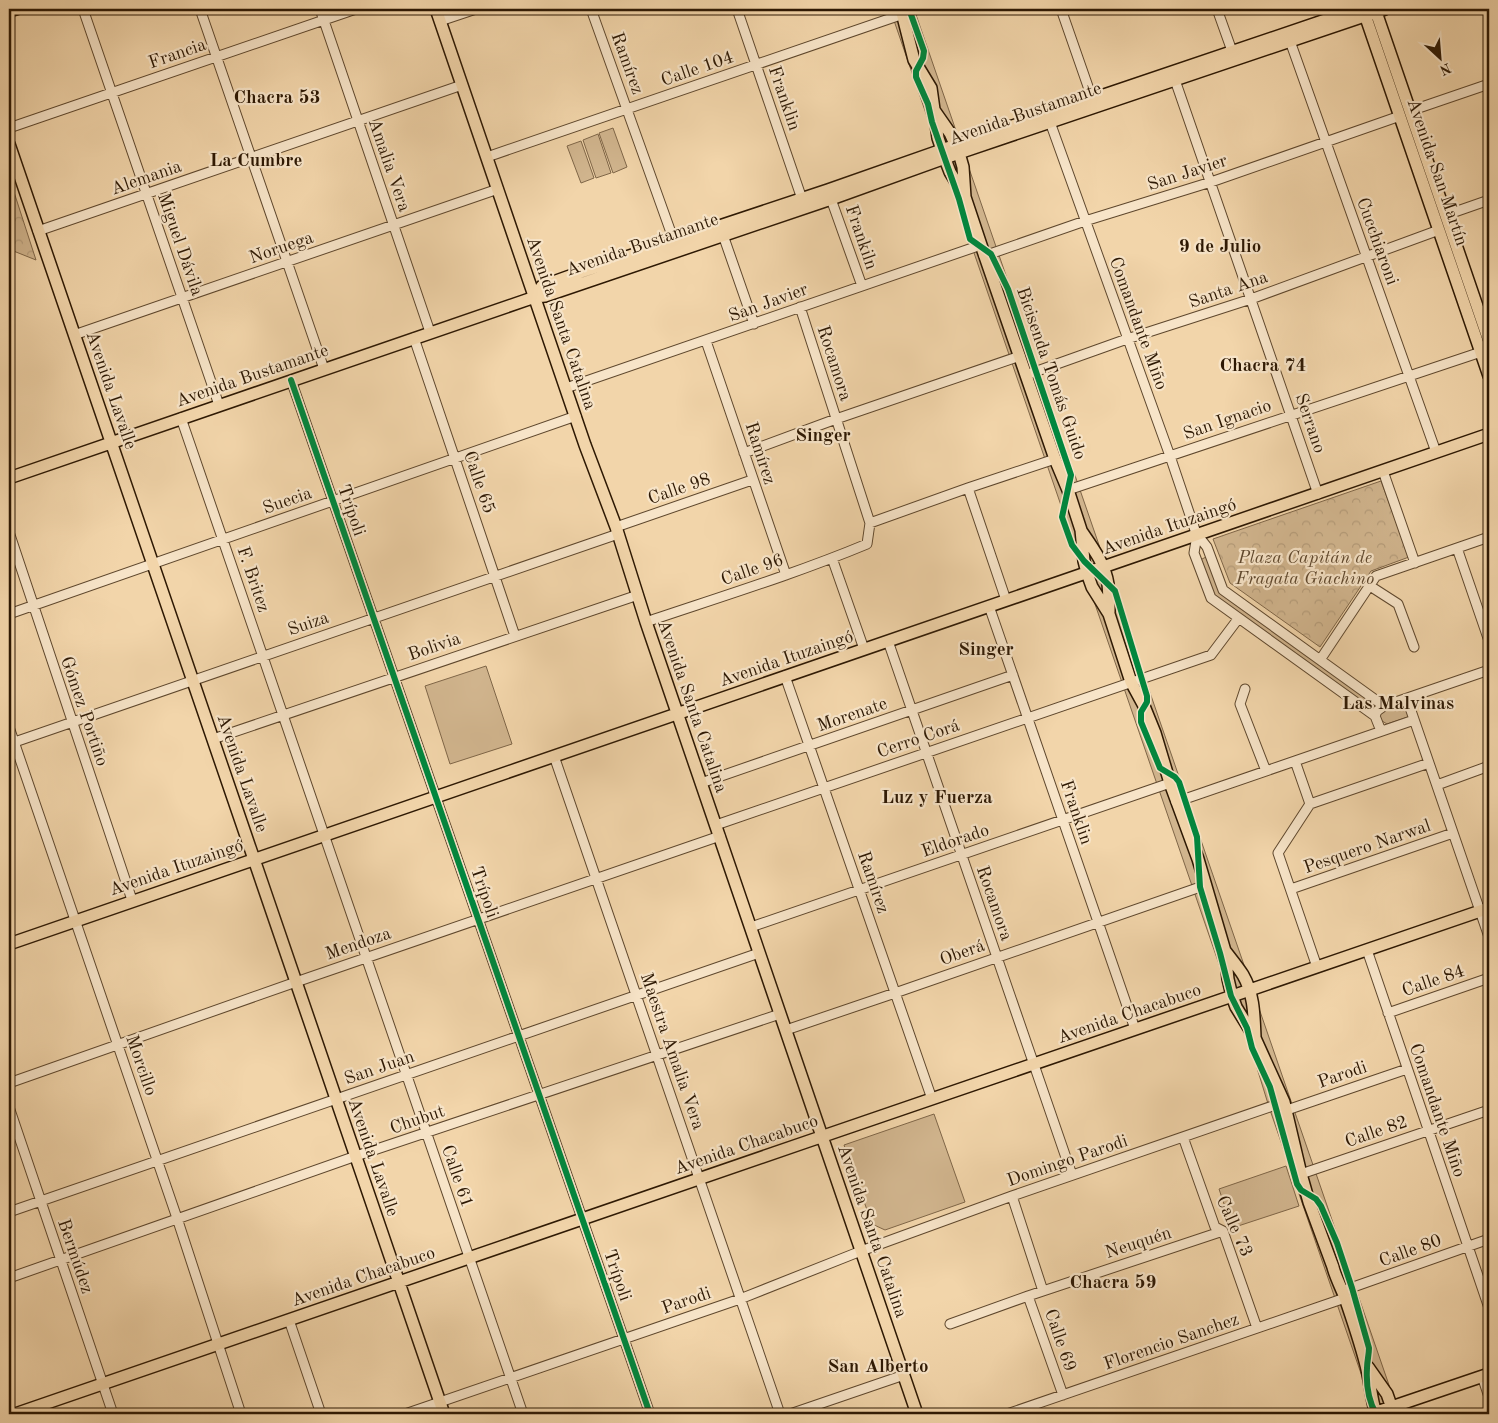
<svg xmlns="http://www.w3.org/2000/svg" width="1498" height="1423" font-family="'Old Standard TT',serif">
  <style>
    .grass { fill: #d1b58e; stroke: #7f6648 }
    .park { fill: url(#park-crowns); stroke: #7f6648 }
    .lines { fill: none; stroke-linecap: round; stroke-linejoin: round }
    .minor-casing { stroke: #5e472d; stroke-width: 11 }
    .major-casing { stroke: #2d1803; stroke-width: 14 }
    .minor { stroke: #f7e4c8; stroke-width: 9 }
    .major { stroke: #f2d5aa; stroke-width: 11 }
    .cycleway-casing { stroke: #f7e4c8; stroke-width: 9 }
    .cycleway { stroke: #00873e; stroke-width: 6 }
    .labels { text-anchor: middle; stroke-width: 4.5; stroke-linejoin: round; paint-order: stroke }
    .street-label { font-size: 18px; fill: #2d1803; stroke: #f7e4c8 }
    .park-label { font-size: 18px; font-style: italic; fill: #5e472d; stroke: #f7e4c8 }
    .neighbourhood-label { font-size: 19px; font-weight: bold; fill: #2d1803; stroke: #f7e4c8 }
  </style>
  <defs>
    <pattern id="park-crowns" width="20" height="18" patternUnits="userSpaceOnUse" patternTransform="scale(1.25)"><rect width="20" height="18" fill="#d1b58e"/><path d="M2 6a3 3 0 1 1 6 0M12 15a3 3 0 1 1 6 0" fill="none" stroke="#b49b79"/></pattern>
  </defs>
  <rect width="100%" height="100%" fill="#f2d5aa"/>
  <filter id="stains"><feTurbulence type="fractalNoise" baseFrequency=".004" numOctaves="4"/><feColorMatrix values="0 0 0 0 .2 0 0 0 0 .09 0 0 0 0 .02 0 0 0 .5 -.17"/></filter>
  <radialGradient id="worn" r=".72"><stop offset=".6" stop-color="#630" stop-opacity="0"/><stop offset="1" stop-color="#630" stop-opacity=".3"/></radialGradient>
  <path class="grass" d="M890,9H914L1399,1414H1375L1269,1107L1245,1029L1230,996Z
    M613,128L627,167L613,173L599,133Z
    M598,134L611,173L596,178L583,140Z
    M581,141L594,178L581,183L567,146Z
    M1206,557L1221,592L1376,705L1372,711L1214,598L1200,560Z
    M486,666L512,744L450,764L425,686Z
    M1406,703L1410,709L1408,717L1387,724L1379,719L1381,711Z
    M934,1114L965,1202L885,1230L872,1224L844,1145Z
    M1286,1166L1299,1206L1232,1228L1219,1189Z"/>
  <path class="park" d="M13,189L36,260L11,250L9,254V199Z
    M1381,481L1409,557L1371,571L1320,647L1230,583L1213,539Z"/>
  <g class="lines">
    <g class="minor-casing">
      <path id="minor" d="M83,9L219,405
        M200,9L324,369
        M320,9L430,332
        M591,9L674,241
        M737,9L802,199
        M1061,9L1092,98
        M1217,9L1232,51
        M440,21L476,9
        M1290,41L1436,452
        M1175,80L1318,494
        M1410,111L1489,84
        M1050,122L1170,456L1196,533L1207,547L1223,590L1384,706
        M9,128L356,9
        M487,157L918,9
        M831,199L862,286
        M1446,215L1489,200
        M38,231L462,85
        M723,235L754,324
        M984,256L1085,221L1211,182L1400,116
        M74,335L498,189
        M414,338L515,636
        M706,341L786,575
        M1026,375L1127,339L1251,299L1439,230
        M291,380L650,1414
        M566,388L981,245
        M181,418L523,1414
        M744,453L836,419L1020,356
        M1383,471L1415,563
        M968,488L1006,600
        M1068,490L1481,352
        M870,523L968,488L1055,459
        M616,527L752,480
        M9,532L132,900
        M1197,535L1194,553L1211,598L1375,716
        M1457,548L1489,641
        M832,558L864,649
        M1370,586L1398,604L1414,647
        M989,606L1135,1029
        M9,614L576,416
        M646,622C720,597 795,574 867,544L870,523L800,307
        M888,641L1072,1175
        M1320,660L1376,576L1489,537
        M785,676L932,1099
        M1245,689L1240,704L1266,771
        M1407,699L1489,937
        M9,727L177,1218L241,1414
        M1381,731L1375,716L1377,711L1384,706L1489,670
        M213,739L638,595
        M9,744L618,534
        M554,756L780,1414
        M1295,761L1310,804L1278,853L1317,967
        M701,783L1013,675
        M1437,785L1489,766
        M1176,802L1414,720
        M1310,804L1429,763
        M716,825L1211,655L1238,619
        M1291,889L1453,833
        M751,927L1170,783
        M1367,950L1489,1308
        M1388,1013L1489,978
        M786,1030L895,993L1206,885
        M9,1083L296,982L720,836
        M9,1107L113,1414
        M1287,1110L1407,1069
        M1183,1137L1215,1227L1223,1231L1257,1328
        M1301,1174L1489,1110
        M1012,1196L1043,1291
        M9,1212L759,953
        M9,1278L356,1156L780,1014
        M1342,1291L1489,1239
        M1028,1296L1063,1395
        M289,1320L321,1414
        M950,1324L1028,1296L1223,1231
        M1482,1376L1489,1397
        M405,1414L740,1299L861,1251L1012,1196L1284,1102
        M790,1414L904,1375
        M1007,1414L1345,1298"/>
    </g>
    <g class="major-casing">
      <path id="major" d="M436,9L585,445L616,527L646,622L917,1414
        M901,9L914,60L931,88L938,138L945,159L950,172L964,195
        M1363,9L1489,376
        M1375,9L1489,341
        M9,11L16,9
        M934,110L950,133L959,153L963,167L965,197L981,245L1055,459L1068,490L1081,530L1084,561L1087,573L1092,587L1109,614L1131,682L1144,706L1155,733L1170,783L1198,859L1225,951L1228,979L1232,996L1236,1007L1255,1038L1284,1102L1301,1174L1309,1202L1333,1267C1334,1273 1341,1288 1344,1295C1352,1318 1360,1342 1366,1365C1370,1381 1371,1398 1376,1414
        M9,144L444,1414
        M535,297L542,286L581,272L828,190L956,145L1358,9
        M9,478L535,297L545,296L831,199L959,153L1385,9
        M1082,532C1093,548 1105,564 1108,584C1109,593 1109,603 1109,612
        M9,944L1489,434
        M1226,952C1232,960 1238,967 1243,975C1254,994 1254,1015 1255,1037
        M1368,1367L1387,1394L1394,1414
        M15,1414L806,1142L1489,908
        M1371,1414L1489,1374"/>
    </g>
    <use href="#minor" class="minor"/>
    <use href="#major" class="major"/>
    <g class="cycleway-casing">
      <path id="cycleway" d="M909,9L924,51L923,58L916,71V77L928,104L932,122L959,199L970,239L991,254L1008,289L1071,475L1062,517L1072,545L1084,561L1115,591L1147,696V702L1141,712V722L1160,768L1175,777L1179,782L1197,837L1200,887L1220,953L1231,996L1247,1028L1252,1048L1270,1087L1297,1184L1301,1190L1316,1199L1321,1206L1337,1243L1352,1288L1369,1348C1369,1355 1367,1361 1367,1368C1366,1384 1368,1400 1376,1414
        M291,380L650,1414"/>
    </g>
    <use href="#cycleway" class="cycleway"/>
  </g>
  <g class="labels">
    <g class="street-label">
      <text transform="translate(177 53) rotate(-19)" y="6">Francia</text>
      <text transform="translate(628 63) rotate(70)" y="6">Ramírez</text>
      <text transform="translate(697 68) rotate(-19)" y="6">Calle 104</text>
      <text transform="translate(785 98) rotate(71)" y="6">Franklin</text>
      <text transform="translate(1025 113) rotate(-19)" y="6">Avenida Bustamante</text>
      <text transform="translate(390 165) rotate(71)" y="6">Amalia Vera</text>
      <text transform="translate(1187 172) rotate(-18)" y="6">San Javier</text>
      <text transform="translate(1438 172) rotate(71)" y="6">Avenida San Martín</text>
      <text transform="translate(146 177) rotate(-19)" y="6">Alemania</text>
      <text transform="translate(862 237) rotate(71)" y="6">Frankiln</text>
      <text transform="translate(1378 241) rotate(70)" y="6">Cucchiaroni</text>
      <text transform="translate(181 244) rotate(71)" y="6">Miguel Dávila</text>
      <text transform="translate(642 244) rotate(-19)" y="6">Avenida Bustamante</text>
      <text transform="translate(281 247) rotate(-19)" y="6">Noruega</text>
      <text transform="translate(1228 289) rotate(-19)" y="6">Santa Ana</text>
      <text transform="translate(768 302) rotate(-20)" y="6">San Javier</text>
      <text transform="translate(562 323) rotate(71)" y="6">Avenida Santa Catalina</text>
      <text transform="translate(1139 323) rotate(70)" y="6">Comandante Miño</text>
      <text transform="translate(835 363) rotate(72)" y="6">Rocamora</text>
      <text transform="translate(1052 373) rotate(71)" y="6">Bicisenda Tomás Guido</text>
      <text transform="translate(252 375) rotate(-19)" y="6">Avenida Bustamante</text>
      <text transform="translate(112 390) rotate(71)" y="6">Avenida Lavalle</text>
      <text transform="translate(1227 419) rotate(-19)" y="6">San Ignacio</text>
      <text transform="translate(1311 423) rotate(71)" y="6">Serrano</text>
      <text transform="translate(761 453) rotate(72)" y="6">Ramírez</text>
      <text transform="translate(480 482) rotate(71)" y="6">Calle 65</text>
      <text transform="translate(679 488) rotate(-19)" y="6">Calle 98</text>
      <text transform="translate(287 500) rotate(-19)" y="6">Suecia</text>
      <text transform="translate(352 510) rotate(71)" y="6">Trípoli</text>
      <text transform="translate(1169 526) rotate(-19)" y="6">Avenida Ituzaingó</text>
      <text transform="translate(752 569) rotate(-19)" y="6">Calle 96</text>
      <text transform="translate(254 579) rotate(71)" y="6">F. Britez</text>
      <text transform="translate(308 623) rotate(-19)" y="6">Suiza</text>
      <text transform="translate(434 646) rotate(-19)" y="6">Bolivia</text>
      <text transform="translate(786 658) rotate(-19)" y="6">Avenida Ituzaingó</text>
      <text transform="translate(693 706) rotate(71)" y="6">Avenida Santa Catalina</text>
      <text transform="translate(85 711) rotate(71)" y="6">Gómez Portiño</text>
      <text transform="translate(852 714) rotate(-19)" y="6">Morenate</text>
      <text transform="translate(918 738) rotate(-19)" y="6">Cerro Corá</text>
      <text transform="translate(243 773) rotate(71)" y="6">Avenida Lavalle</text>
      <text transform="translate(1077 812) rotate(71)" y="6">Franklin</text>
      <text transform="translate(955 840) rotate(-19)" y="6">Eldorado</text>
      <text transform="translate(1367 846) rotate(-19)" y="6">Pesquero Narwal</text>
      <text transform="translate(176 867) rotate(-19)" y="6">Avenida Ituzaingó</text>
      <text transform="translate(874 882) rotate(71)" y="6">Ramírez</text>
      <text transform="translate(485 892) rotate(71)" y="6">Trípoli</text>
      <text transform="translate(995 903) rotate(71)" y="6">Rocamora</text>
      <text transform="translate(358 943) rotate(-19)" y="6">Mendoza</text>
      <text transform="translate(962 952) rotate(-20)" y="6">Oberá</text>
      <text transform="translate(1433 980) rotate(-19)" y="6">Calle 84</text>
      <text transform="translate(1129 1013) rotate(-19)" y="6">Avenida Chacabuco</text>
      <text transform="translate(673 1051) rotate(71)" y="6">Maestra Amalia Vera</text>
      <text transform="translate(142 1065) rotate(71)" y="6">Morcillo</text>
      <text transform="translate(379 1067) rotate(-19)" y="6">San Juan</text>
      <text transform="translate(1342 1074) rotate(-19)" y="6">Parodi</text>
      <text transform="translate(1438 1110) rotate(71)" y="6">Comandante Miño</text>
      <text transform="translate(417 1119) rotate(-19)" y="6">Chubut</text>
      <text transform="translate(1376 1131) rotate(-19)" y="6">Calle 82</text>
      <text transform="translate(746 1144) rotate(-19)" y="6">Avenida Chacabuco</text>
      <text transform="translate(374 1157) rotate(71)" y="6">Avenida Lavalle</text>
      <text transform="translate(1067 1160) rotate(-19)" y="6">Domingo Parodi</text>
      <text transform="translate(458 1176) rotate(71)" y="6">Calle 61</text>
      <text transform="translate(1235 1226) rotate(66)" y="6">Calle 73</text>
      <text transform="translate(873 1231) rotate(71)" y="6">Avenida Santa Catalina</text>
      <text transform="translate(1138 1242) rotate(-18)" y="6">Neuquén</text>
      <text transform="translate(1410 1250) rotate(-20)" y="6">Calle 80</text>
      <text transform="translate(76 1256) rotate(71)" y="6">Bermúdez</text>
      <text transform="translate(618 1275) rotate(71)" y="6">Trípoli</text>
      <text transform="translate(363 1276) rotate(-19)" y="6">Avenida Chacabuco</text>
      <text transform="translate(686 1300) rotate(-19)" y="6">Parodi</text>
      <text transform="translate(1061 1340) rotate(71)" y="6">Calle 69</text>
      <text transform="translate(1171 1341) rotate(-19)" y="6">Florencio Sanchez</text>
    </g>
    <g class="park-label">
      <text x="1305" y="563">Plaza Capitán de<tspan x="1305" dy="21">Fragata Giachino</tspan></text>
    </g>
    <g class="neighbourhood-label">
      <text x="277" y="103">Chacra 53</text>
      <text x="256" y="166">La Cumbre</text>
      <text x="1220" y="252">9 de Julio</text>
      <text x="1263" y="371">Chacra 74</text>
      <text x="823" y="441">Singer</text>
      <text x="986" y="655">Singer</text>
      <text x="1398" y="709">Las Malvinas</text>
      <text x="937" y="803">Luz y Fuerza</text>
      <text x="1113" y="1288">Chacra 59</text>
      <text x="878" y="1372">San Alberto</text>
    </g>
  </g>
  <rect width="1498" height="1423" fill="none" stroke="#f2d5aa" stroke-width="30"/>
  <rect x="10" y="10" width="1478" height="1403" fill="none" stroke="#2d1803" stroke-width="2.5"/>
  <rect x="15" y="15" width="1468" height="1393" fill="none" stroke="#2d1803"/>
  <g transform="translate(1440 58) rotate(154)" stroke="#f7e4c8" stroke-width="4" paint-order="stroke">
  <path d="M0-4L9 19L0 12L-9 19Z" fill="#2d1803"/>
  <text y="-8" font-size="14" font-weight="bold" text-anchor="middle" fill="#2d1803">N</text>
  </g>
  <rect width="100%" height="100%" filter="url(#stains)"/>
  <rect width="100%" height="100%" fill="url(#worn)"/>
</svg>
